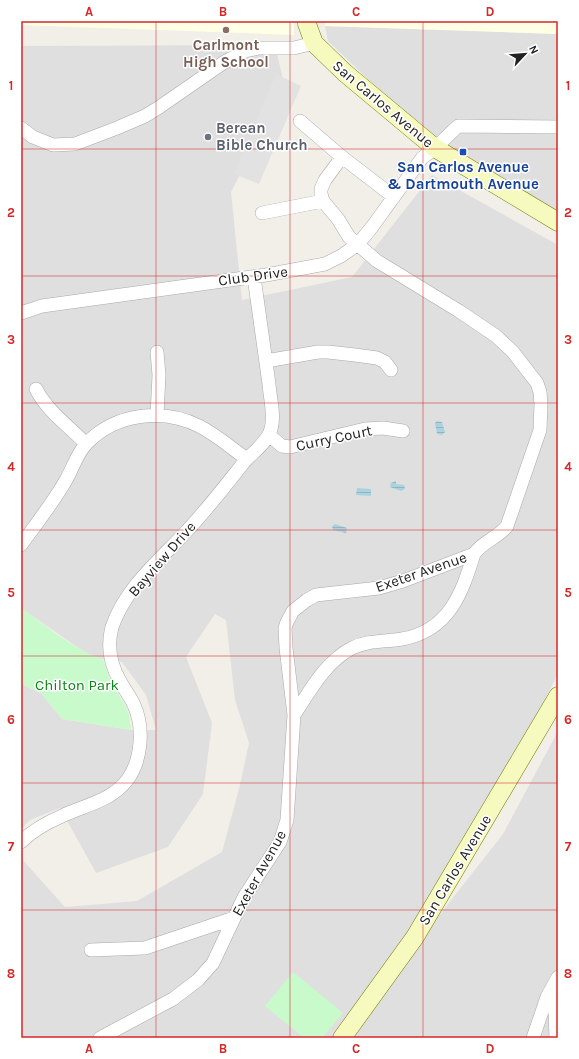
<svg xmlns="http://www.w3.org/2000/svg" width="579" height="1059" font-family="Karla,sans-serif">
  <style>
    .residential { fill: #e0dfdf }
    .education { fill: #ffffe5 }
    .park { fill: #c8facc }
    .parking { fill: #e2e2e2 }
    .water { fill: url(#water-rules) }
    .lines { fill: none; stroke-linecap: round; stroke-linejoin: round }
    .minor-casing { stroke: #a9a9a9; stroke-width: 14 }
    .secondary-casing { stroke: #707d05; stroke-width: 19 }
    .minor { stroke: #fff; stroke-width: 13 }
    .secondary { stroke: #f7fabf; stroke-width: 18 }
    .grid { fill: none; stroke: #d62828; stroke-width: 1; stroke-opacity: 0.55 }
    .education-dot { fill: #8d6e63; stroke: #fff; stroke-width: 1.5 }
    .worship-dot { fill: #6b7280; stroke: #fff; stroke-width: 1.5 }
    .transit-dot { fill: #1a4fb4; stroke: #fff; stroke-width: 1.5 }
    .labels { text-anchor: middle; stroke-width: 3; stroke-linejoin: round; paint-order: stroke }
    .education-label { font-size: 15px; font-weight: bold; fill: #785e54; stroke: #fff }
    .street-label { font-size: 15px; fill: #222; stroke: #fff }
    .worship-label { font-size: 15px; font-weight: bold; fill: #5b616d; stroke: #fff; text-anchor: start }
    .transit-label { font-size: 15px; font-weight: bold; fill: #164399; stroke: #fff }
    .park-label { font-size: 15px; fill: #0c8416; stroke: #fff }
    .neatline { fill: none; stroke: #d62828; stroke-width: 1.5 }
    .grid-label { font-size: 13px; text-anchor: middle; font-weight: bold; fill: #d62828 }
  </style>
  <defs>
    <pattern id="water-rules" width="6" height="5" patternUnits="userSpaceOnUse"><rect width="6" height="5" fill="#aad3df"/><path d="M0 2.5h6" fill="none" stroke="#92b5bf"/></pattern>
  </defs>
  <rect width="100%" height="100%" fill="#f2efe9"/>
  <path class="residential" d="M325,26L558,34V214L426,135L328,41Z
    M275,45L285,88L231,192L242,300L352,277L432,175L558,245V674L543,703L408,931L348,1019L333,1038H21V858L65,907L137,901L222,852L240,785L249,743L235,700L226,620L215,614L186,657L212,723L203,794L168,847L96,873L60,808L30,820L21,829V684L41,693L62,719L131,730H156L146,695L122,662L103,659L91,655L80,649L21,608V46Z
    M558,731V1038H343L503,834Z"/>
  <path class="education" d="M21,21H294V35L21,25Z
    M325,21H558V34L325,26Z"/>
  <path class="park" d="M21,608C47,626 72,649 103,659L111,683L125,705L129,715L131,730L62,719L41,693L21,684Z
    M293,972L343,1013L322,1038H304L265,1006Z"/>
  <path class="parking" d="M276,74L301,86L259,184L234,174Z"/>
  <path class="water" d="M437,421L442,422L445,432L442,435L437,434L435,423Z
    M396,481V484L404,485L405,489L401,491L390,487L391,483Z
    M357,488L371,489V496L356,495Z
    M335,524L347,528L346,533L333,530L332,526Z"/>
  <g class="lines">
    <g class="minor-casing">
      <path id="minor" d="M300,121L342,157L394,197
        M21,128L33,137L53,145L75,144L117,128L145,116L158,108L223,63L245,51L259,48H294L314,43
        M262,213L323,201
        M21,313L42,306L266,275L325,264L341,256L358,244L372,227L422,158L435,148L458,126L558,127
        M266,361L318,352H328L355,355L377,358L385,362L391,370
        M36,389C47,411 69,426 86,444
        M157,415L159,375L157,352
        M269,435L282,446L290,447L365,429L383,428L403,431
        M21,545C36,524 53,503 66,480C73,468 77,453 87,443C116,413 163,408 199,426C217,435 231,448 247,459
        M294,715C310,691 325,662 352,648C368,640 385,642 402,639C449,631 462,593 474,554
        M21,842C32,831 48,822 62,816C85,805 112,801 128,779C142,759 144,727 134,705C130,696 124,689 120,681C110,664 107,646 112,627C125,589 157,562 184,534C206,511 225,486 245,461C253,452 268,442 271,429C275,416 270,398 269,384C264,348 259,312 254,277
        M91,950L145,948L234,918
        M100,1038L173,999L198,980L213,963L244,897L280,842L287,820L294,715L286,648L285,628L287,622L293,611L307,600L316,595L379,588L403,581L474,554C483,541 498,538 507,526L540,430L541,404L540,392L537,383L513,352L496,336L459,311L377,261L349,237L338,219L323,201L321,194V189L325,180L342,157
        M533,1038L547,997L558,977
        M556,1038L555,1011L558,1000"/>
    </g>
    <g class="secondary-casing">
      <path id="secondary" d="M307,21V24L314,43L345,73L435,148L558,222
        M342,1038L415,937L558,696"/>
    </g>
    <use href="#minor" class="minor"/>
    <use href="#secondary" class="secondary"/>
  </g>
  <path class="grid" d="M156,21V1038M290,21V1038M423,21V1038M21,149H558M21,276H558M21,403H558M21,530H558M21,656H558M21,783H558M21,910H558"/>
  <circle class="education-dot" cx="226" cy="30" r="4"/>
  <circle class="worship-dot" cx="208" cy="137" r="4"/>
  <rect class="transit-dot" x="459" y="148" width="8" height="8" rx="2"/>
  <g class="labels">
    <g class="education-label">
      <text x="226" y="50">Carlmont<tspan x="226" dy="17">High School</tspan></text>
    </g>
    <g class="street-label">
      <text transform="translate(383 104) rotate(40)" y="5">San Carlos Avenue</text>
      <text transform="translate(253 276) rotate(-8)" y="5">Club Drive</text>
      <text transform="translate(334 438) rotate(-12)" y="5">Curry Court</text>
      <text transform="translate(162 559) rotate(-49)" y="5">Bayview Drive</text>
      <text transform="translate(421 572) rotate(-19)" y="5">Exeter Avenue</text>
      <text transform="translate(455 870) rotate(-59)" y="5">San Carlos Avenue</text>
      <text transform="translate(259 873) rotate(-61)" y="5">Exeter Avenue</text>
    </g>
    <g class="worship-label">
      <text x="216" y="133">Berean<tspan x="216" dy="17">Bible Church</tspan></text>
    </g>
    <g class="transit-label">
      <text x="463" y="172">San Carlos Avenue<tspan x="463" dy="17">&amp; Dartmouth Avenue</tspan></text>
    </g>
    <g class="park-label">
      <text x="77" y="690">Chilton Park</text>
    </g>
  </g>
  <rect width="579" height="1059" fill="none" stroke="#ffffff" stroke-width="44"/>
  <g transform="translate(525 54) rotate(64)" stroke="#ffffff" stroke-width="3" paint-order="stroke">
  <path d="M0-3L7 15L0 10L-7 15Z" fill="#222222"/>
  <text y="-6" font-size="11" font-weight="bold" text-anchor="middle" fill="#222222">N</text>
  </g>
  <rect x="22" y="22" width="535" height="1015" class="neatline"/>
  <g class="grid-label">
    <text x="89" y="16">A</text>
    <text x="223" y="16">B</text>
    <text x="356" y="16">C</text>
    <text x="490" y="16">D</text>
    <text x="11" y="90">1</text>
    <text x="568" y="90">1</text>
    <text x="11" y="217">2</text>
    <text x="568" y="217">2</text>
    <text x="11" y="344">3</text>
    <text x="568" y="344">3</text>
    <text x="11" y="471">4</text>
    <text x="568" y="471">4</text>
    <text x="11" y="597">5</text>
    <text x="568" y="597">5</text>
    <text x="11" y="724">6</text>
    <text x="568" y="724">6</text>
    <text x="11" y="851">7</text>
    <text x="568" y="851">7</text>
    <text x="11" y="978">8</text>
    <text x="568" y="978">8</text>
    <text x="89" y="1053">A</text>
    <text x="223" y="1053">B</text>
    <text x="356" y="1053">C</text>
    <text x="490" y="1053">D</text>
  </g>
</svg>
